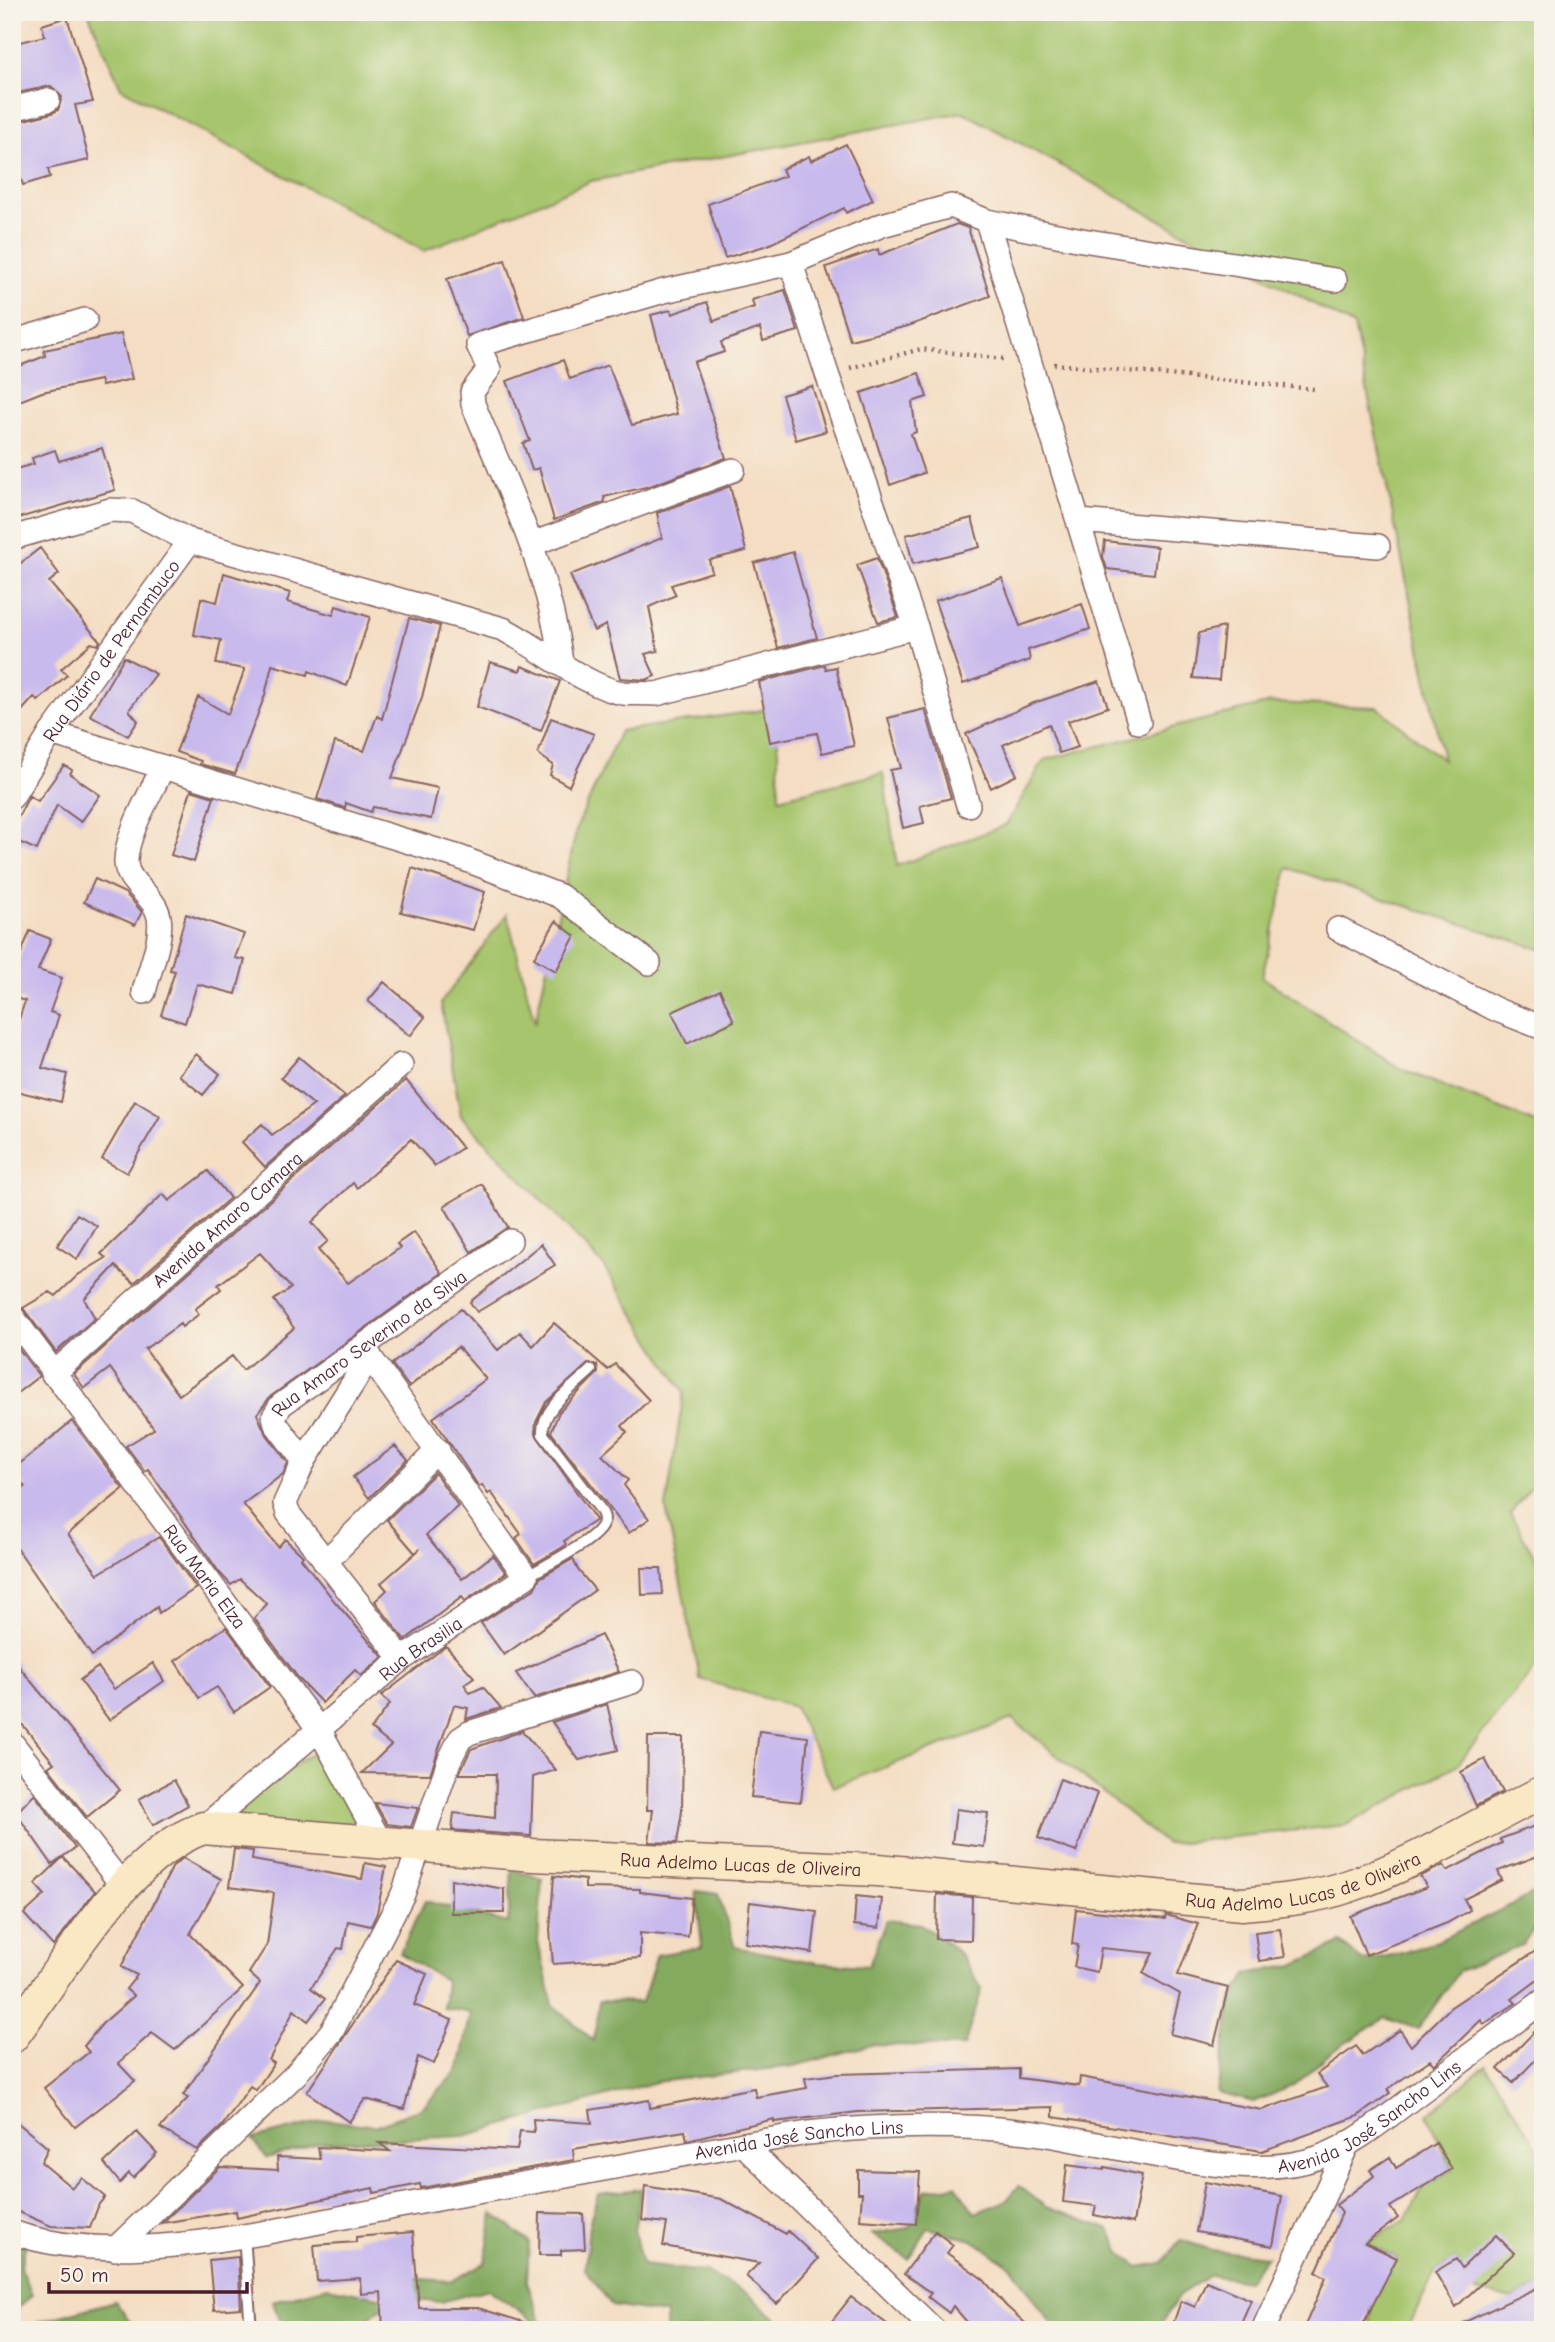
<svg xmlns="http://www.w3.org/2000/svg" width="1555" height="2342" font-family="'Comic Neue',sans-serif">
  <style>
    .green { fill: #a6c56c; stroke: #78724c; stroke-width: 2 }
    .forest { fill: #84aa60; stroke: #676446; stroke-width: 2 }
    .building { fill: #c9baed; fill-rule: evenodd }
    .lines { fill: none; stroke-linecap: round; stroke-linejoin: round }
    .lane-casing { stroke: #866260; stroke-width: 14 }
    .street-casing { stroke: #866260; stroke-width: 26 }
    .secondary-casing { stroke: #866260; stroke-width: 35 }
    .path { stroke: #866260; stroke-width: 4.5; stroke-dasharray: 2 5; stroke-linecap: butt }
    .lane { stroke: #fff; stroke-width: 10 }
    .street { stroke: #fff; stroke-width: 23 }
    .secondary { stroke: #fae7c3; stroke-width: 32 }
    .labels { text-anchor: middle; stroke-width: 5; stroke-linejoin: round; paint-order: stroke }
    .street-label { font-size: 19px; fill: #4a1f2b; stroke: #f7f3e8 }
  </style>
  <rect width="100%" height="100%" fill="#f7f3e8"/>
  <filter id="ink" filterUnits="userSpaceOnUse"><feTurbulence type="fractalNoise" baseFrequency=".0143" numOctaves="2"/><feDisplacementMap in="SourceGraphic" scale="14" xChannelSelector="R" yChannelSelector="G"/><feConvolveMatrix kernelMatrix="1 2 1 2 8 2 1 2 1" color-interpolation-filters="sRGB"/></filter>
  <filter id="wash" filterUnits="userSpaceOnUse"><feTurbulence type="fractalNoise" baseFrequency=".00686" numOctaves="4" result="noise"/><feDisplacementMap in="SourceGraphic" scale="28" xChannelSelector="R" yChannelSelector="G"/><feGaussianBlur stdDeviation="1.57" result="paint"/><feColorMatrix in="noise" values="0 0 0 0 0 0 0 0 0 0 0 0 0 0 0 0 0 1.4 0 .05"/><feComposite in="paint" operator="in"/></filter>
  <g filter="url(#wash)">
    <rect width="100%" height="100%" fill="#f4ddc2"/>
    <path class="green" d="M88,12H1543V950L1288,868L1262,977L1401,1069L1543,1126V1472L1510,1513L1543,1571V1615L1537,1665L1457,1765L1346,1825L1166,1844L1012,1719L833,1787L794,1707L700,1679L666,1508L684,1392L602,1264L461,1116L441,1003L507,914L535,1023L577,827L620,731L777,708L779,798L883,773L897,866L1006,825L1044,760L1270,703L1377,707L1443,760L1354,326L963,112L591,181L424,251L121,88Z
      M324,1744L379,1842L211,1827Z
      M1486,2065L1543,2157V2285L1512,2299L1476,2292L1456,2259L1435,2272L1407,2330H1370L1372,2298L1397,2258L1365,2243L1406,2220L1423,2187L1452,2169L1428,2115Z"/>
    <path class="forest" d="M512,1870L542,1878L538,1942L553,2005L594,2041L599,2001L642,2002L657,1955L702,1947L696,1891L718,1894L735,1947L818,1963L869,1966L886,1920L921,1924L959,1952L982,1989L964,2046L871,2045L794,2066L656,2082L465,2136L319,2143L267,2158L252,2139L328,2120L375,2126L422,2108L459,2069L471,2013L443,2008L446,1981L400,1953L425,1901L508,1923Z
      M1543,1889V1915L1523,1945L1459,1971L1418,2029L1385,2018L1330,2053L1295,2085L1254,2102L1217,2093L1232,2000L1247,1974L1294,1965L1341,1943L1363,1961L1402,1953L1438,1941Z
      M956,2185L975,2213L1006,2201L1019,2186L1046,2207L1109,2229L1122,2254L1138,2267L1162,2263L1181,2240L1212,2250L1267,2256L1247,2281L1210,2275L1179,2295L1158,2330H1056L1012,2267L972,2240L928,2228L908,2259L872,2234L909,2228L925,2190Z
      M641,2189L634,2231L642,2265L706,2272L748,2294L789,2330H666V2314L612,2306L585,2269L589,2224L598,2194Z
      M493,2213L529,2242L527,2282L542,2326L488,2289L441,2302L393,2299L358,2327L320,2329L280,2320L272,2301L328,2287L385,2298L404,2278L452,2281L485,2263Z
      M12,2241L26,2244L20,2268L32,2295L12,2314Z
      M115,2301L136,2330H26L39,2322Z"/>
    <g id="blocks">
      <path class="building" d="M67,17L93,102L75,105L89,160L48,169L50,177L23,185L12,152V123L52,113L58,110L62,97L51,86L12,94V44L45,36L42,25Z
        M846,144L873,200L846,213L844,208L768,245L725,258L708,204L785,176L782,169L809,156L811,161Z
        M957,224L968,228L990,296L908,326L850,340L826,267L878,249L879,255Z
        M505,260L524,317L467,336L447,279Z
        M785,290L798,331L763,341L760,328L721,342L724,352L694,362L726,458L650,486L604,497L605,502L554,520L539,468L532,470L523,443L530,441L507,381L563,360L570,379L608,365L632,425L677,414L651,315L671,310L672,314L707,302L714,321L754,307L752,300Z
        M121,334L132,379L102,386L100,380L42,392L17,402L12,388V369L45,356L44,350Z
        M919,373L927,397L912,402L916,432L911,434L924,473L890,485L861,393Z
        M812,386L826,431L796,440L782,395Z
        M102,448L115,490L12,520V470L34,464L32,458L55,450L59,461Z
        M730,486L746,551L709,560L712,572L671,585L676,595L649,607L658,651L645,654L655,676L646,680L620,678L606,625L594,631L570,575L662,538L657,513Z
        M972,518L980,547L913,564L906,535Z
        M1105,541L1157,547L1154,574L1107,569L1103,557Z
        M40,548L59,574L49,582L100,641L98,645L91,643L61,669L67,675L38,701L34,697L12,722V570Z
        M793,552L817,638L778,648L754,563Z
        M877,558L898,617L878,622L857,565Z
        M224,573L290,593L287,602L333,615L336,606L370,617L347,686L309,671L308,675L272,665L265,695L235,774L200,764L201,761L176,752L198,697L228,714L245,669L216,664L221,640L194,635L201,598L217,602Z
        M1002,578L1020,626L1082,604L1090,629L1028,650L1030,660L963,684L935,601Z
        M409,618L440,626L422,697L392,778L438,788L431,819L373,807L371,812L346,803L345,808L317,799L335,742L364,751L377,716L382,719Z
        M1224,627L1219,680L1193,678L1199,633Z
        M124,657L156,674L129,710L138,721L128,736L90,715Z
        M490,662L520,671L522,666L560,681L541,731L477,707Z
        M825,665L826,669L836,667L854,746L822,753L817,733L770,742L759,682Z
        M1099,681L1108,707L1068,721L1078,747L1059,753L1049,724L1003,745L1017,775L991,788L966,734L1031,704Z
        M925,709L951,798L920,806L924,823L903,828L890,770L901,768L888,718Z
        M551,718L594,734L569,786L550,775L553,765L538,754Z
        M64,765L72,770L70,774L100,795L81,822L57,805L37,850L12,839V829L29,796L38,801Z
        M191,790L214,797L194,862L171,855Z
        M412,868L485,892L473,930L401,912Z
        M95,879L125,893L136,905L142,912L135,925L84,902Z
        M186,914L244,934L235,958L245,960L236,994L197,984L185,1023L161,1015L175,971L170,970Z
        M556,921L575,936L556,971L534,958Z
        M30,931L51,939L38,970L62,978L50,1012L59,1015L42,1068L67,1074L61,1102L12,1090V1041L25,1001L12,997V961L17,963Z
        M384,982L425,1017L410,1036L368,1001Z
        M720,990L734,1021L687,1044L672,1012Z
        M196,1054L220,1074L203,1095L179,1075Z
        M299,1057L345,1096L265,1167L242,1142L262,1124L272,1135L314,1105L281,1078Z
        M406,1080L462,1148L435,1166L411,1139L357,1188L353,1183L312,1222L328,1241L318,1250L348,1283L400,1248L397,1244L414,1232L442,1273L270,1397L257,1414L265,1432L288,1463L283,1474L243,1504L278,1547L285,1539L303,1556L301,1558L336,1603L383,1657L361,1676L355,1670L322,1703L299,1679L254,1618L267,1604L240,1579L231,1585L219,1572L148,1469L145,1471L126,1446L154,1429L110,1368L84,1388L74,1374ZM260,1253L291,1288L274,1300L294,1328L243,1370L232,1356L179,1395L145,1349L180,1324L182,1327L199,1314L195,1309L221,1289L218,1285Z
        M135,1101L160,1116L127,1173L102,1159Z
        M208,1171L230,1198L134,1283L115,1266L84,1299L95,1318L56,1352L23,1308L50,1292L56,1296L78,1275L106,1258L101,1254L163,1194L169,1201Z
        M482,1184L508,1227L471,1252L444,1206Z
        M77,1214L97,1226L77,1259L57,1246Z
        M541,1244L555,1265L477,1312L470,1302Z
        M461,1309L498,1350L520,1332L533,1346L554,1323L608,1370L615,1364L649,1400L622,1426L627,1432L602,1455L628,1480L624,1485L649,1519L629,1533L551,1432L559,1412L598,1373L597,1365L589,1363L546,1402L536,1422L535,1433L596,1520L564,1541L566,1544L563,1547L534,1564L516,1538L521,1534L491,1492L488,1494L482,1485L479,1487L433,1418L486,1379L458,1347L409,1387L392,1364Z
        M12,1340L39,1376L12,1397Z
        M72,1421L123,1489L68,1534L98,1574L159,1537L196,1588L159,1613L157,1607L92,1656L12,1541V1497L25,1487L12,1470Z
        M395,1446L408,1460L369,1498L353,1477Z
        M435,1473L458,1506L426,1535L462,1579L493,1555L506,1573L465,1601L462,1597L405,1640L375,1601L387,1590L381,1583L420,1549L415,1553L387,1520Z
        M573,1559L578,1570L595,1590L504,1655L481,1623L534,1589L540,1578Z
        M641,1568H661L663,1594L642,1595Z
        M226,1627L270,1687L234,1712L217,1687L199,1698L175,1661Z
        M601,1635L619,1672L534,1698L516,1673Z
        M446,1646L474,1677L464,1684L470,1693L483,1687L501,1708L466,1719L468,1708L454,1705L430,1774L362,1773L391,1745L371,1729L390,1704L381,1696Z
        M12,1658L120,1790L87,1817L48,1767L54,1763L12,1712Z
        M153,1663L164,1681L109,1720L80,1680L98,1667L114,1689Z
        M607,1704L618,1750L579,1760L552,1722Z
        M522,1731L556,1770L533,1777L531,1836L452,1830L454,1813L495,1818L496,1774H459L471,1749Z
        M759,1731L808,1737L801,1802L751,1797Z
        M648,1737H683L682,1811L677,1843L649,1842L653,1810H647Z
        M1485,1759L1503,1792L1476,1806L1461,1772Z
        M1060,1779L1097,1793L1076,1852L1038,1838Z
        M174,1780L188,1805L153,1825L139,1799Z
        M34,1794L75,1848L52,1864L16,1813Z
        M375,1803L418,1808L411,1827L387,1824Z
        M956,1809L988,1813L984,1847L952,1843Z
        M1543,1823V1854L1498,1871L1502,1880L1464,1899L1470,1910L1447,1923L1366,1955L1350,1916L1427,1887L1420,1876L1444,1865L1447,1871L1502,1843L1500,1839Z
        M234,1849L253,1851L252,1860L362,1879L365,1863L386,1867L377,1913L371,1926L348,1921L343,1949L338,1948L311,1988L325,1999L308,2021L294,2010L269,2060L274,2063L256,2090L250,2086L222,2126L197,2150L160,2128L188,2098L183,2095L260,1983L249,1973L267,1945L274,1893L229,1887Z
        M63,1857L95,1891L53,1946L24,1914L45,1895L35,1884Z
        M183,1858L221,1879L190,1934L243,1988L175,2050L152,2033L118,2063L135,2081L75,2127L44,2088L89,2052L84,2046L102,2024L134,1996L126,1989L137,1975L121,1967L173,1866Z
        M554,1876L585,1880V1888L640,1889V1892L692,1898L688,1937L640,1933V1958L553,1964L550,1930Z
        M451,1879L504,1889V1913H451Z
        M937,1894L972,1897L971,1940L936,1939Z
        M856,1896L882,1899L879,1928L854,1925Z
        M750,1902L817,1911L812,1953L745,1943Z
        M1076,1909L1165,1919L1166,1915L1198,1924L1178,1975L1228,1988L1214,2045L1170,2034L1180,1994L1143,1973L1153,1953L1101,1948L1097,1972L1074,1967L1078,1945L1072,1944Z
        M1280,1929L1285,1957L1259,1961L1255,1932Z
        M1543,1946V1976L1512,1999L1516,2003L1484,2024L1481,2020L1434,2065L1430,2060L1388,2089L1390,2093L1358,2116L1262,2151L1053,2117V2107L858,2112L774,2122V2119L687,2140L685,2131L573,2149L574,2160L421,2188L420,2184L374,2193L373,2188L237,2218L236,2211L162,2223L220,2167L278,2170L277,2157L320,2159L318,2147L390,2151L379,2143L517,2150L520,2131L534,2132L533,2119L592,2123L590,2110L649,2100L650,2108L754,2088L756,2097L807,2088L805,2078L837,2074L1019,2069V2078L1079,2086L1080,2077L1262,2110L1327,2087L1317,2074L1356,2046L1363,2055L1400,2030L1411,2046L1451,2007Z
        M396,1960L427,1974L414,2005L452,2020L434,2064L418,2057L404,2109L365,2099L349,2122L307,2092Z
        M1543,2023V2052L1513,2083L1498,2069Z
        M12,2118L48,2148L41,2162L72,2188L82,2178L105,2197L99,2204L90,2228L51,2226L12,2209Z
        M137,2132L157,2153L133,2178L129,2173L120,2183L104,2163Z
        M1436,2143L1452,2169L1390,2207L1398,2218L1365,2243L1397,2258L1360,2330H1303L1326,2277L1316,2272L1342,2213L1336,2205L1374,2176L1370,2170L1390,2157L1396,2168Z
        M1067,2165L1104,2170L1105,2167L1142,2175L1133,2223L1094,2215L1096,2206L1063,2202Z
        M858,2170L920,2172L916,2224L860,2220L862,2193H858Z
        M1205,2182L1282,2196L1273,2246L1196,2232Z
        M645,2186L721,2199L786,2234L788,2231L818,2259L777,2304L746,2276L759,2263L663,2246L667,2223L642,2220Z
        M540,2213L583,2214L585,2249L561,2250V2255H539Z
        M935,2231L953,2245L947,2253L984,2280L1006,2306L1033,2330H974L953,2306L949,2313L928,2297L931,2293L904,2274Z
        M413,2232L419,2308H478L533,2325L532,2330H383L381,2292L361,2294L360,2278L317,2281L314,2245L356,2242V2237Z
        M1496,2235L1514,2253L1456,2307L1435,2272L1456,2259L1462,2268Z
        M238,2257L241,2308L214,2310L209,2260Z
        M1206,2281L1251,2300L1238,2330H1171L1181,2301L1195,2307Z
        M1543,2285V2330H1448Z
        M851,2297L895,2330H825Z"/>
    </g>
  </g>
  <g filter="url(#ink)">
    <use href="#blocks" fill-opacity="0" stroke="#866260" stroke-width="2"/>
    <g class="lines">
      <g class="lane-casing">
        <path id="lane" d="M526,1577C544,1566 594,1542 602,1525C606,1519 603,1514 600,1509L543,1434C541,1408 574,1387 591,1370
          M244,2235L251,2330"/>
      </g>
      <g class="street-casing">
        <g id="street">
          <path d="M12,109L48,100"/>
          <path d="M987,221L1139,722"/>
          <path d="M791,263L827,374L916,627L968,805"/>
          <path d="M12,342L85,320"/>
          <path d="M1079,521L1378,546"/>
          <path d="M12,538L110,510L132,511L190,541L503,629C537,646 588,688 623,693C633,694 645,693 656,694L916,627"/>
          <path d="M532,544L733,470"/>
          <path d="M561,663C550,572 508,488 473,404L472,392L489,369L478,345L664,291L791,263L882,225L951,206L987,221L1082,240L1335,280"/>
          <path d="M51,733L459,857L560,896L649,963"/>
          <path id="s1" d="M12,797L51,733L190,541"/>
          <path d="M1338,929L1497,1010L1543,1028"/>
          <path d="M144,992C149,970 163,939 159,917C155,895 127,884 126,863C125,836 151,793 163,767"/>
          <path id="s2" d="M12,1316L320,1731L382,1845"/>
          <path d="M370,1356L304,1461L285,1503L288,1513L402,1659"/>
          <path id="s3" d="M53,1374L401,1065"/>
          <path id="s4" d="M304,1461L276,1424L274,1416L281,1405L510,1241"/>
          <path d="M325,1562L438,1450"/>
          <path d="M12,1743L122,1885"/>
          <path id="s5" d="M203,1828L402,1659L526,1577L363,1347"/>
          <path d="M743,2144L934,2330"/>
          <path id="s6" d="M12,2232C124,2273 299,2224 416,2203C546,2180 677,2155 808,2133C883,2125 959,2123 1035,2133C1114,2144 1243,2184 1317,2158C1353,2146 1386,2118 1415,2096C1458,2064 1500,2033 1543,2001"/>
          <path d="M115,2249L296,2074L332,2031L403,1894L449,1761L460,1739L469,1733L632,1682"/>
          <path d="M1263,2330L1348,2143"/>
        </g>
      </g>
      <g class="secondary-casing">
        <g id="secondary">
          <path id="s7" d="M12,2037C62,1971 124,1856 203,1828L533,1855L877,1870L1242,1904C1278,1901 1314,1898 1349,1886C1416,1864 1479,1823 1543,1792"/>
        </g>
      </g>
      <path class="path" d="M1054,364L1314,389
        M850,368L921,349L1003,359"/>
      <use href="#lane" class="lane"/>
      <use href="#street" class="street"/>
      <use href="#secondary" class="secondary"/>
    </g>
  </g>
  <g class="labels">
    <g class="street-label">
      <text dy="7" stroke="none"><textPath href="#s1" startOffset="177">Rua Diário de Pernambuco</textPath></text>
      <text dy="7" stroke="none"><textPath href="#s3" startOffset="233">Avenida Amaro Camara</textPath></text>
      <text dy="7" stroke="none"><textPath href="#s4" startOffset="175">Rua Amaro Severino da Silva</textPath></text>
      <text dy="7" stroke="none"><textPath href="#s2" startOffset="324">Rua Maria Elza</textPath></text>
      <text dy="7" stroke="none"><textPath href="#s5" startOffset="282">Rua Brasilia</textPath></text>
      <text dy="7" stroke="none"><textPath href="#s7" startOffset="826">Rua Adelmo Lucas de Oliveira</textPath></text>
      <text dy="7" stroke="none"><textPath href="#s7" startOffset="1393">Rua Adelmo Lucas de Oliveira</textPath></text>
      <text dy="7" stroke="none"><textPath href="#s6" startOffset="1386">Avenida José Sancho Lins</textPath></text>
      <text dy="7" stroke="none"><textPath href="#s6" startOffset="798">Avenida José Sancho Lins</textPath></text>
    </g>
  </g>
  <rect width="1555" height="2342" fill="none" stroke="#f7f3e8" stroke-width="42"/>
  <path d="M49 2282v10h198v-10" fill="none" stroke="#4a1f2b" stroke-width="3.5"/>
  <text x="60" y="2282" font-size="21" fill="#4a1f2b" stroke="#f7f3e8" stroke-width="5" paint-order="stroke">50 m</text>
</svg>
